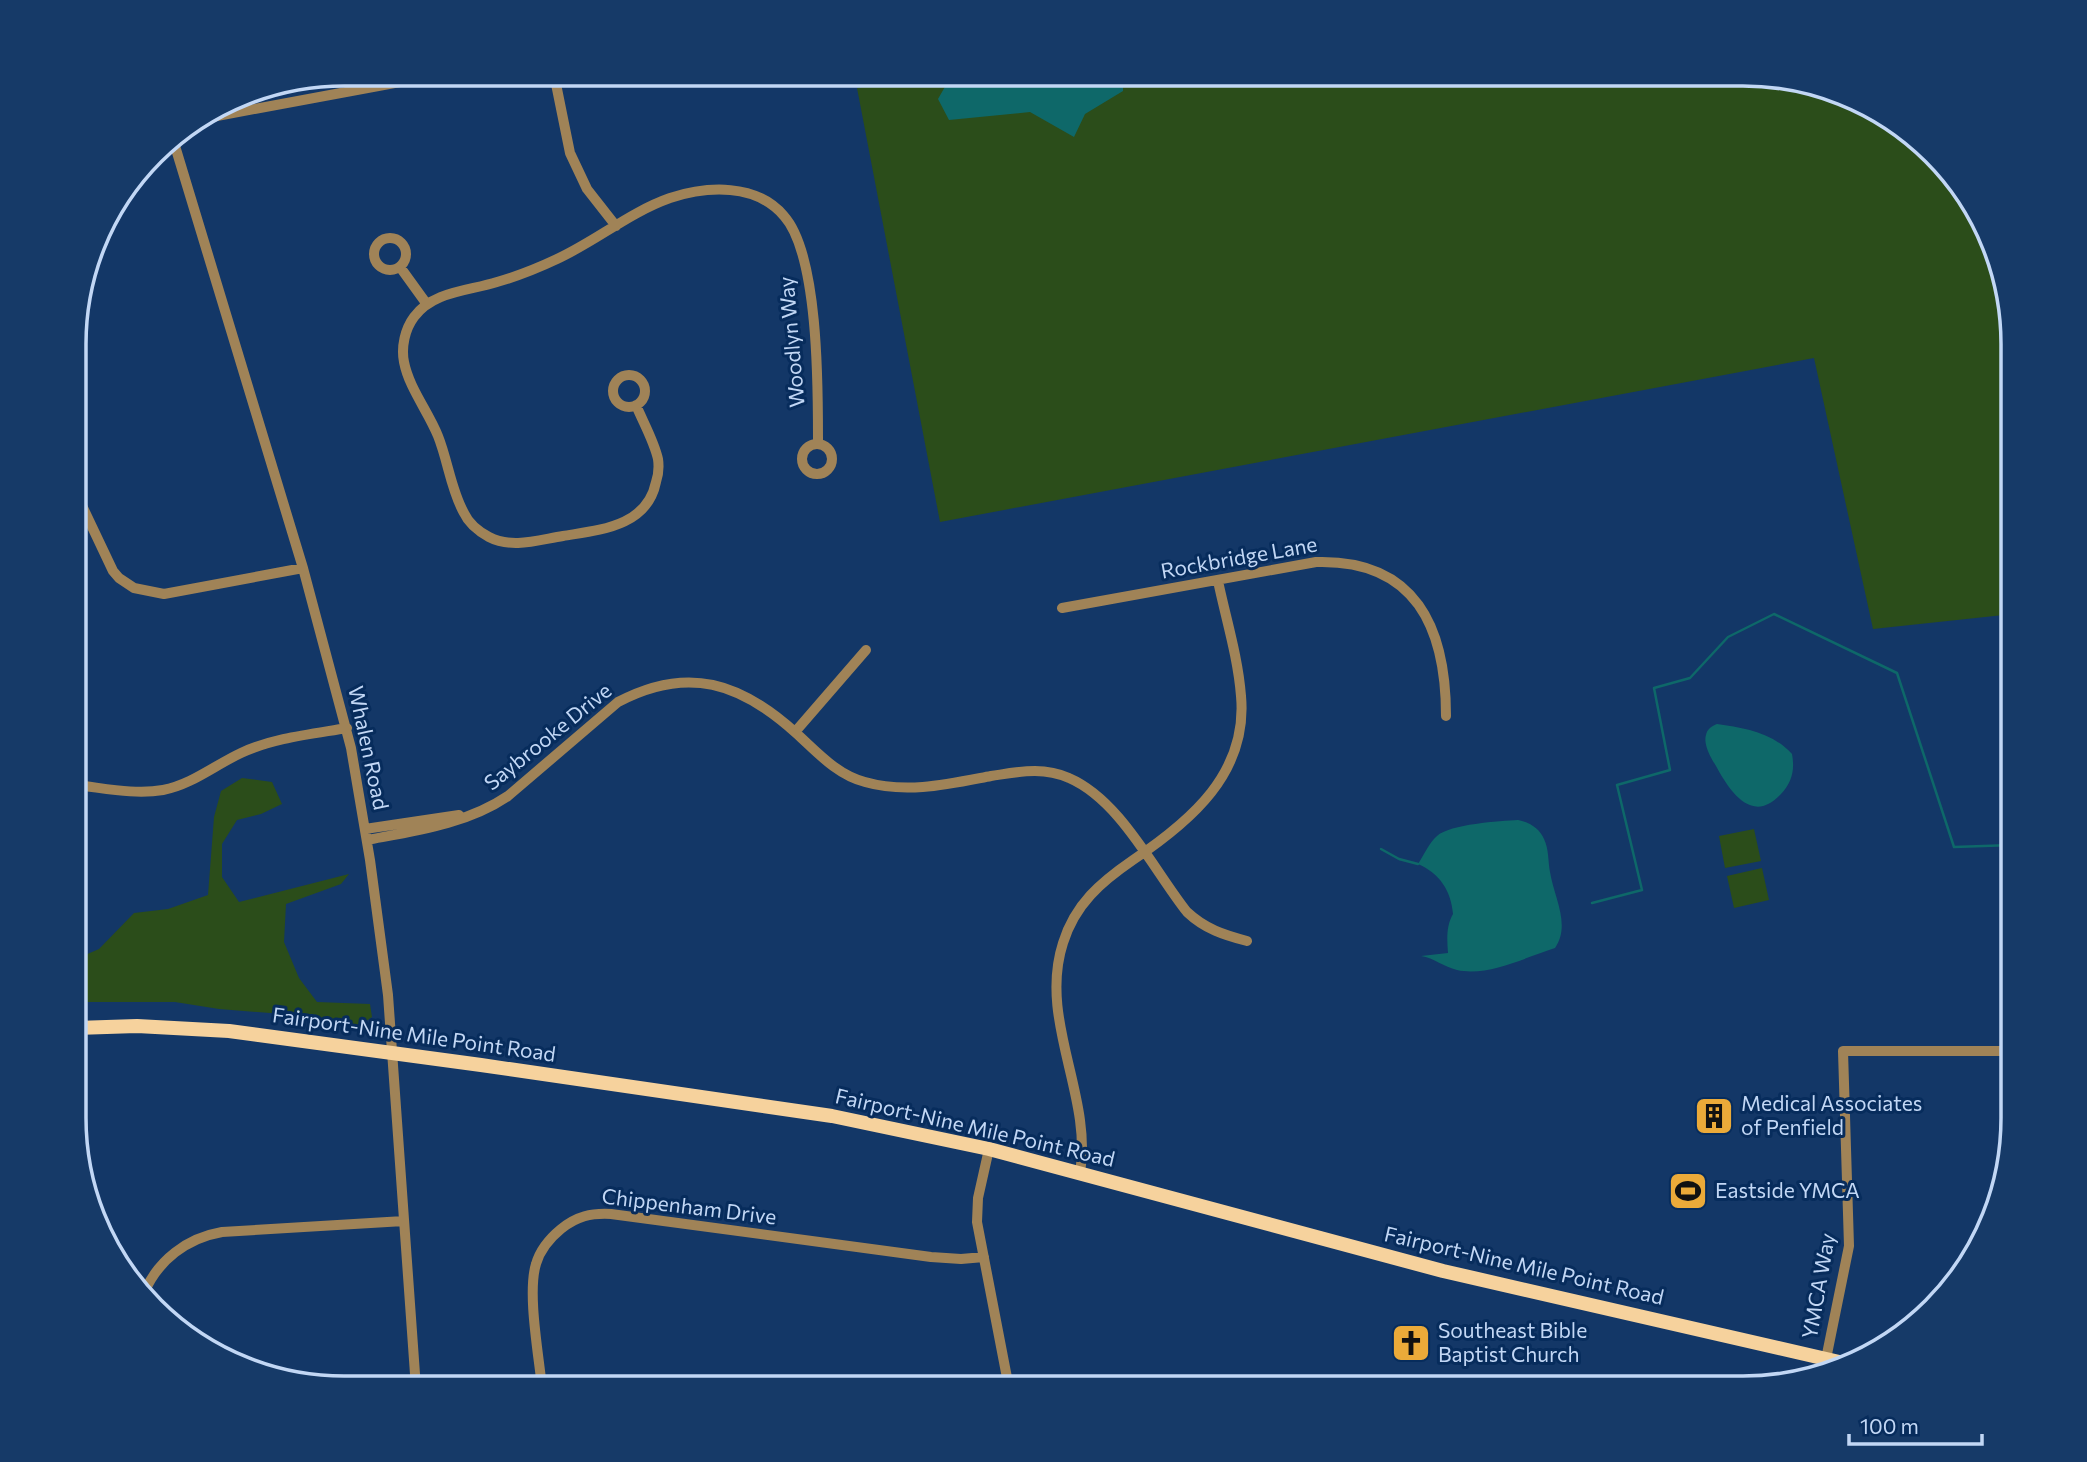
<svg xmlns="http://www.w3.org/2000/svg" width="2087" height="1462" font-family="Commissioner,sans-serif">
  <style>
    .green { fill: #2b4d1a }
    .water { fill: #0e6869 }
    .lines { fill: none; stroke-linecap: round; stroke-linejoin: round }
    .stream { stroke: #0e6869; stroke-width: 2.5 }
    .minor { stroke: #a08357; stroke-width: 10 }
    .major { stroke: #f6d29d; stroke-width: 14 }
    .labels { text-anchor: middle; stroke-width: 6; stroke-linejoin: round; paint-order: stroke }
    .street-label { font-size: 21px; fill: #c2d7f5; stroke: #072c5c }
    .poi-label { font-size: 21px; fill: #c2d7f5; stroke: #072c5c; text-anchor: start }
    .rim { fill: none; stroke: #c2d7f5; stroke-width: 3.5 }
  </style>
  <rect width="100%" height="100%" fill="#133767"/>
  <path class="green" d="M939,74H1760L1830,88L1907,129L1985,224L2013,327V614L1873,629L1814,358L940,522L857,88Z
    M242,778L272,782L282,804L261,814L237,820L222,844V877L239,902L349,874L341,884L286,904L284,942L299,978L317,1002L370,1004L372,1017L358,1027L283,1014L219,1009L175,1002H76V959L99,949L134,913L168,909L208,895L214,817L221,791Z
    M1754,829L1761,861L1725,868L1719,836Z
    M1762,868L1769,900L1734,908L1727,876Z"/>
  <path class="water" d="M979,74H1123V91L1085,114L1074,137L1030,112L949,120L938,99L950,78Z
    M1717,724C1744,728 1772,732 1792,754C1795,770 1792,782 1781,794C1752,826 1729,790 1716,766C1711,758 1703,744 1706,735C1707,729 1712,726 1717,724Z
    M1518,820C1529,822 1540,829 1544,839C1549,849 1548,862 1550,872C1554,897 1571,925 1555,948C1526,957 1488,977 1457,970C1444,967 1434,958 1421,956L1448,953C1447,940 1446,926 1453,914C1451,890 1439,873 1418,864C1424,855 1429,843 1437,836C1450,824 1500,821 1518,820Z"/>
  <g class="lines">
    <path class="stream" d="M1381,849L1399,859L1418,864
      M1592,903L1642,890L1617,785L1670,770L1654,688L1690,678L1728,637L1774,614L1897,673L1954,847L2013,845"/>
    <path class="minor" d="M554,74L570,153L587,189L616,226
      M201,119L443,74
      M172,136L303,568L351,748L370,860L388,995L416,1388
      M374 254a16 16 0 1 1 32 0a16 16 0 1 1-32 0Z
      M400,267L426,303
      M613 391a16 16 0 1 1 32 0a16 16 0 1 1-32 0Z
      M636,405C643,422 654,441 658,459C659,466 658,476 656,482C647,527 599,530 563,536C538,540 512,549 489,537C478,531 469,524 464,513C451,490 448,461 438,436C428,411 409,388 404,362C401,347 405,329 414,317C433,291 469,291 497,282C518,276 538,268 557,259C596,241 630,212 670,198C707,186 756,183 784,216C819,255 818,390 818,443
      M802 459a15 15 0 1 1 30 0a15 15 0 1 1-30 0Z
      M76,493L113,571L119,578L134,588L164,594L303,568
      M1062,608L1316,562C1416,559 1446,628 1446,716
      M795,732L866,650
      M76,785C104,788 135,795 163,790C191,785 215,765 241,753C273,738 312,734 347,728
      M365,829L459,815
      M367,840C415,831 467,824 508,796L618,702C688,665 741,683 796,733C817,752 837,775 865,782C907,794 949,784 991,776C1018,772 1043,766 1069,778C1120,800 1153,869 1187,912C1205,929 1224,935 1247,941
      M989,1149L978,1198L977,1222L1009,1388
      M1080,1173C1093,1096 1038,1020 1063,943C1075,904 1101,882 1133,860C1191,821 1248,773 1241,696C1238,657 1226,619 1218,581
      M144,1293C158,1260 187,1238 222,1232L404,1221
      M1826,1359L1849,1246L1843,1051H2013
      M542,1388C539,1356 527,1293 536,1264C540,1250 550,1238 561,1229C577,1216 591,1213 611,1214L931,1257L961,1259L984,1257"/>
    <path class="major" d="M76,1028L137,1026L229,1031L481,1065L832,1116L989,1149L1443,1271L1848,1364"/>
  </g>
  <defs>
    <g id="building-square" transform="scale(2.0125)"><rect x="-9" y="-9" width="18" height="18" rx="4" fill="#ebaa39" stroke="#072c5c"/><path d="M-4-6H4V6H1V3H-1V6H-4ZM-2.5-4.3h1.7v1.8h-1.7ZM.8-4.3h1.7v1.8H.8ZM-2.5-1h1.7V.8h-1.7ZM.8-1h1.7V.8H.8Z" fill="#111"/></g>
    <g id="stadium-square" transform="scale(2.0125)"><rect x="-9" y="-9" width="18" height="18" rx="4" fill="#ebaa39" stroke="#072c5c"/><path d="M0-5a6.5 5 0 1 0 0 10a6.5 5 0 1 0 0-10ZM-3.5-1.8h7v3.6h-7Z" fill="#111"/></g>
    <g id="church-square" transform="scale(2.0125)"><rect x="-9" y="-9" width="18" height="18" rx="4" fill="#ebaa39" stroke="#072c5c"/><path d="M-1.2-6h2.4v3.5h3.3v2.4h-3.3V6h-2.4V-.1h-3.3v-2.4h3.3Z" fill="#111"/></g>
  </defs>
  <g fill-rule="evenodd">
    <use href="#building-square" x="1714" y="1116"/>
    <use href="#stadium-square" x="1688" y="1191"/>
    <use href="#church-square" x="1411" y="1343"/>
  </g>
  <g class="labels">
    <g class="street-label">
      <text transform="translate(792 342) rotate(-95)" y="7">Woodlyn Way</text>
      <text transform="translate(1239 558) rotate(-10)" y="7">Rockbridge Lane</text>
      <text transform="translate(548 737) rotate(-39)" y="7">Saybrooke Drive</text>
      <text transform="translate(368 748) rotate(78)" y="7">Whalen Road</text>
      <text transform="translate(414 1035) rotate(8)" y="7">Fairport-Nine Mile Point Road</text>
      <text transform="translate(975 1128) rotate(13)" y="7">Fairport-Nine Mile Point Road</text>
      <text transform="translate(689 1207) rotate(7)" y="7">Chippenham Drive</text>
      <text transform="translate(1524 1266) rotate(13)" y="7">Fairport-Nine Mile Point Road</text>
      <text transform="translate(1819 1286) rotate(-80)" y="7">YMCA Way</text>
    </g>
    <g class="poi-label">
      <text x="1741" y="1111">Medical Associates<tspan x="1741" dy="24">of Penfield</tspan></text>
      <text x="1715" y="1198">Eastside YMCA</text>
      <text x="1438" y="1338">Southeast Bible<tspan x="1438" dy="24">Baptist Church</tspan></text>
    </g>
  </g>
  <path d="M0 0H2087V1462H0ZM344 86H1743A258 258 0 0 1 2001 344V1118A258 258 0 0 1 1743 1376H344A258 258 0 0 1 86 1118V344A258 258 0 0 1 344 86Z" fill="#163a68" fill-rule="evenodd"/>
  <path class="rim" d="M344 86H1743A258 258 0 0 1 2001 344V1118A258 258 0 0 1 1743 1376H344A258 258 0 0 1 86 1118V344A258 258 0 0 1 344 86Z"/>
  <path d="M1849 1434v10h133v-10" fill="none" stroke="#c2d7f5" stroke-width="3.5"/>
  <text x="1860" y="1434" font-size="21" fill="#c2d7f5" stroke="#072c5c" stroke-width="5" paint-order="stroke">100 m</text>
</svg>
